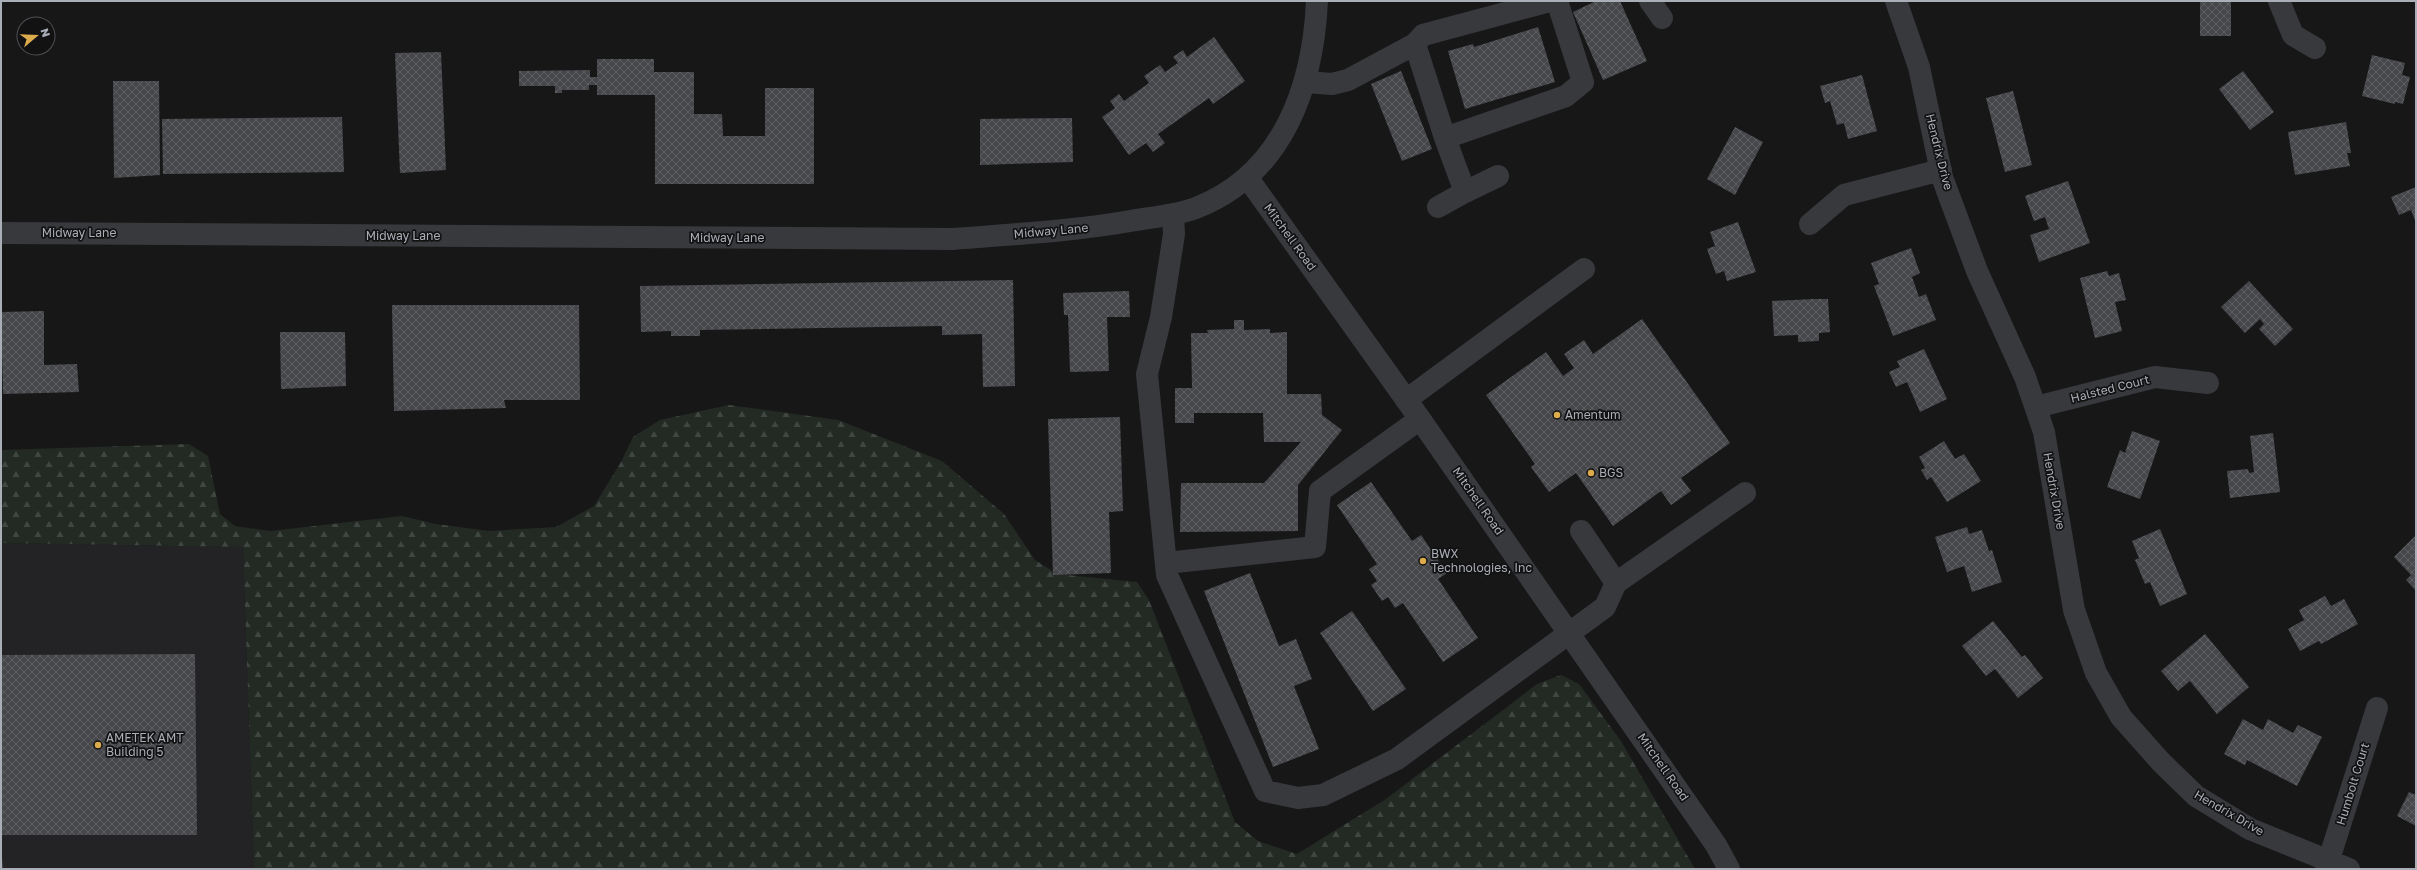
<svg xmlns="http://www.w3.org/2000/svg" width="2417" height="870" font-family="'Golos Text',sans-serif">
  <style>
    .built { fill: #232325 }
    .forest { fill: url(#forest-firs) }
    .building { fill: url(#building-cross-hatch) }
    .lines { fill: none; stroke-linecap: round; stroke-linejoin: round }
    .minor { stroke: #38393d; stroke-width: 22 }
    .poi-dot { fill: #dcab4b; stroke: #121213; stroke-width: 1.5 }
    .labels { text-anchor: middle; stroke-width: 3.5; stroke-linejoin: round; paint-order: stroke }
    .street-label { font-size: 12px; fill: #aaaeb7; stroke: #121213 }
    .poi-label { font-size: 12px; fill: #aaaeb7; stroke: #121213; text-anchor: start }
  </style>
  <defs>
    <pattern id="forest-firs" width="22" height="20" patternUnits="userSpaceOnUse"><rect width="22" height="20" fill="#232a24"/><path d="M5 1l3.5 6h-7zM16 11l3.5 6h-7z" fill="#404642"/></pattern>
    <pattern id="building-cross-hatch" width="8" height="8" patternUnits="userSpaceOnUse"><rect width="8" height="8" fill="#46474b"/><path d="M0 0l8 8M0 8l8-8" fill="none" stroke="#5e5f63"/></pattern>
  </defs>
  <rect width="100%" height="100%" fill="#171718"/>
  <path class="built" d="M1,543L243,547L254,869H1Z"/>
  <path class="forest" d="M729,405L838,420L942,461L1004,514L1035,560L1057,574L1137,582L1149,600L1235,822L1258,841L1297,854L1386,799L1537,684L1561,675L1579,684L1621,741L1695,869H254L243,547L1,543V450L189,444L208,456L220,514L235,526L270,531L402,516L436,524L489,531L556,527L594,506L621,462L633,437L660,420Z"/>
  <path class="building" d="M1596,1H1620L1647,61L1603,80L1573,12Z
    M2200,1H2231V36H2200Z
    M1538,27L1555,82L1465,109L1448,51L1473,44L1474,47Z
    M1214,37L1245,81L1213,104L1209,98L1158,134L1165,143L1153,152L1146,143L1129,155L1102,117L1115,108L1110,101L1119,94L1124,101L1149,83L1144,76L1160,65L1165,72L1178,63L1173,57L1183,50L1187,57Z
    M441,52L446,170L400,173L395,53Z
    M2372,55L2405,63L2402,75L2410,77L2403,104L2395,102V104L2362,96Z
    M597,59H654V72H694V114H722L723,136H765V88H814V184H655V95H597V85H589V90H562V93H555V86H519V71L590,70V77H597Z
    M1401,71L1432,149L1402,161L1371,84Z
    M2243,71L2274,112L2250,130L2219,89Z
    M1862,75L1877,131L1848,139L1844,123L1837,125L1830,101L1825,103L1820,86Z
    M113,81H159L160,175L114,178Z
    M2013,91L2032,165L2005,172L1986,98Z
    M342,117L344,172L163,174L162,119Z
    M1072,118L1073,162L980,165V119Z
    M2346,122L2351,153H2347L2350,166L2295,175L2288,132Z
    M1735,127L1763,142L1735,195L1707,179Z
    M2068,181L2090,243L2039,262L2030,235L2049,229L2045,217L2034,221L2025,196Z
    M2416,187V223L2411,210L2399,215L2391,197Z
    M1738,222L1756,272L1727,281L1724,271L1716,274L1707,249L1715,246L1710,232Z
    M1911,248L1920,273L1912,277L1919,297L1926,294L1936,320L1893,336L1874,286L1879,284L1871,263Z
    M2107,271L2109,276L2119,273L2126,300L2115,302L2122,331L2095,338L2080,278Z
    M1013,280L1015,386L983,387L982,334L942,335V326L700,330V336H671V331L641,332L640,286Z
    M2249,281L2293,329L2275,346L2259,329L2264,324L2260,319L2245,333L2221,307Z
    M1129,291L1130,317H1107L1109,371L1070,372L1068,315H1064L1063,293Z
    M1814,299H1828L1830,332L1819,333V341L1798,342V335L1774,336L1772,301Z
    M392,305H579L580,400H504L506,408L394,411Z
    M44,311V365L77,364L79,392L3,394L1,312Z
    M1642,319L1730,443L1681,478L1691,491L1671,505L1661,491L1613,526L1576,473L1549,492L1531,467L1535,464L1486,395L1546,352L1563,376L1574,368L1564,354L1584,340L1593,354Z
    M1234,320H1244V330L1270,329V333L1287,332V394H1321L1322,415L1342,430L1298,485V531L1180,532L1181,483H1264L1301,442H1264L1263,413H1194V423H1175V388H1192L1191,333H1208L1207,330L1234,329Z
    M280,332H345L346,386L281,389Z
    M1924,349L1947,399L1920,412L1907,382L1896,387L1889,372L1900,367L1897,361Z
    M1120,417L1123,511L1109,512L1111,573L1053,575L1048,419Z
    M2132,431L2160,441L2140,499L2107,487L2120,450L2125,453Z
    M2273,433L2280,492L2230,498L2227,471L2248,469L2249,473L2254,472L2250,436Z
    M1944,441L1955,459L1964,454L1981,481L1947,502L1931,477L1927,480L1921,470L1925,468L1919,457Z
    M1371,482L1412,541L1421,535L1447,573L1438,579L1478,638L1443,662L1403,603L1395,608L1388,597L1382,601L1371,585L1377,581L1369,569L1377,564L1337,505Z
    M1967,527L1969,534L1982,530L1989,551L1992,550L2002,582L1972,592L1964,566L1947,572L1935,537Z
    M2160,529L2187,594L2160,606L2150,582L2145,584L2135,560L2139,558L2132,541Z
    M2415,536L2416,537V591L2406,580L2411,575L2394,557Z
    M1250,573L1279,646L1296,639L1312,679L1294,686L1319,749L1273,767L1204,591Z
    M2325,596L2331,606L2344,599L2358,624L2321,644L2319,641L2300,651L2288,629L2304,620L2299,610Z
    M1352,611L1406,689L1373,711L1320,633Z
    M1993,621L2022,657L2025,655L2043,678L2018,698L1995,669L1986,676L1962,646Z
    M2205,634L2249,687L2217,714L2190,681L2178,691L2161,671Z
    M195,654L197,835H1V655Z
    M2243,719L2263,730L2268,719L2293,733L2298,725L2322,737L2297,786L2247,760L2245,765L2224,754Z
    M2409,792L2416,795V826L2397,816Z
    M1,850L3,867L1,869Z"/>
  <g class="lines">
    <path class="minor" d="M1650,1L1662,18
      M1896,1L1919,67L1942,177L1977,271L2025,377L2044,432L2074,610L2096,673L2121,717L2161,762L2196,796L2250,829L2349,869
      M2279,1L2293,35L2315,48
      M1415,44L1445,138L1566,96L1583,82L1557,1
      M1306,82L1332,84L1348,80L1415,44L1423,35L1550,1
      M1247,177L1420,419L1716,845L1729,869
      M1465,192L1498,176
      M1438,207L1465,192L1445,138
      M1173,214L1174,234L1161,317L1147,374L1167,575L1265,791L1298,798L1323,795L1397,759L1605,607L1616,583L1745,493
      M1810,224L1844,195L1941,170
      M1,233L953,239C1014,234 1076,231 1136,220C1156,217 1177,215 1196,208C1283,174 1313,87 1317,1
      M1406,400L1584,269
      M2036,407L2155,377L2208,383
      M1581,531L1616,583
      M1166,563L1315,547L1320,491L1420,419
      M2326,869L2377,708"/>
  </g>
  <g class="poi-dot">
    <circle cx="1557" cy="415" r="4"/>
    <circle cx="1591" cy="473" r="4"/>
    <circle cx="1423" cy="561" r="4"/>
    <circle cx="98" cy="745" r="4"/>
  </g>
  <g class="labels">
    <g class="street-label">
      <text transform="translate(1939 152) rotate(76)" y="4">Hendrix Drive</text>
      <text transform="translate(1051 231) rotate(-5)" y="4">Midway Lane</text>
      <text x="79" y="237">Midway Lane</text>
      <text x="403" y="240">Midway Lane</text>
      <text transform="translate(1290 237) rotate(54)" y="4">Mitchell Road</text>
      <text x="727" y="242">Midway Lane</text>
      <text transform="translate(2110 389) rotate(-14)" y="4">Halsted Court</text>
      <text transform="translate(2054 491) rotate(80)" y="4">Hendrix Drive</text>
      <text transform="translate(1478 501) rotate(55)" y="4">Mitchell Road</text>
      <text transform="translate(1663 767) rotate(55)" y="4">Mitchell Road</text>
      <text transform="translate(2353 784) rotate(-73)" y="4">Humbolt Court</text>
      <text transform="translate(2229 813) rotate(30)" y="4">Hendrix Drive</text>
    </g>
    <g class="poi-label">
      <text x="1565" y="419">Amentum</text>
      <text x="1599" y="477">BGS</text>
      <text x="1431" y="558">BWX<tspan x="1431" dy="14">Technologies, Inc</tspan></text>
      <text x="106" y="742">AMETEK AMT<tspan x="106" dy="14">Building 5</tspan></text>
    </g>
  </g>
  <rect width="2417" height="870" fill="none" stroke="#aaaeb7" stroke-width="4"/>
  <g transform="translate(36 36) rotate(71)"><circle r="19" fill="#121213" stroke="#4f5055"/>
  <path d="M0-3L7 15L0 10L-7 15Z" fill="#dcab4b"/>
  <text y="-6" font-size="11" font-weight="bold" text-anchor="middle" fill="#aaaeb7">N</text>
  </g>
</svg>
